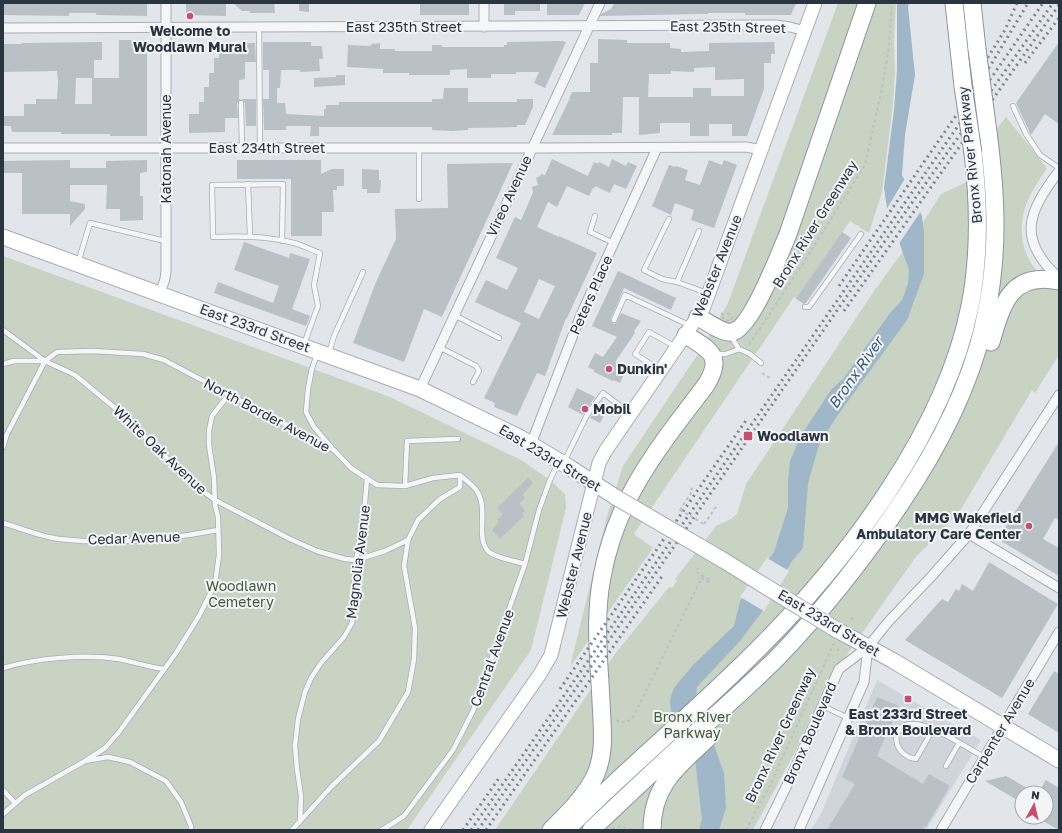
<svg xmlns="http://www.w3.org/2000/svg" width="1062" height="833" font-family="'Golos Text',sans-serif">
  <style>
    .built { fill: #d0d5db }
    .green { fill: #c9d3c3 }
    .water { fill: #9fb7c8 }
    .pier { fill: #e2e6ea }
    .building { fill: #b9c0c6; fill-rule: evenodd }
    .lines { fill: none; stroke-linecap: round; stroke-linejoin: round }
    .service-casing { stroke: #a7adb4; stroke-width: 6 }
    .minor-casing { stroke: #a7adb4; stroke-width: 11 }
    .secondary-casing { stroke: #a7adb4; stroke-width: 15 }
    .primary-casing { stroke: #a2abb5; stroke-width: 17 }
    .motorway-casing { stroke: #8a95a0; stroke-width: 19 }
    .path { stroke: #bcc0c5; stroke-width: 2; stroke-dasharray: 3 3; stroke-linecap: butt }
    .service { stroke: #f5f6f8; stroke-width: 4.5 }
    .minor { stroke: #f5f6f8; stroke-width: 9 }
    .secondary { stroke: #fff; stroke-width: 13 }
    .primary { stroke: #fff; stroke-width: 15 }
    .motorway { stroke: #fff; stroke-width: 17 }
    .rail { stroke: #7c8793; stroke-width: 3; stroke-dasharray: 2 4; stroke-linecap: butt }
    .primary-bridge-casing { stroke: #a2abb5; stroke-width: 17; stroke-linecap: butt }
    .motorway-bridge-casing { stroke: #8a95a0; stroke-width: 19; stroke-linecap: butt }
    .path-bridge { stroke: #bcc0c5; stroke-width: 2; stroke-dasharray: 3 3; stroke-linecap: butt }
    .primary-bridge { stroke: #fff; stroke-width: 15 }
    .motorway-bridge { stroke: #fff; stroke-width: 17 }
    .poi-dot { fill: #c84e6d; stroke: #f2f4f7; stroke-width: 1.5 }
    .labels { text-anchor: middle; stroke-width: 4; stroke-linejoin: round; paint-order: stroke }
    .street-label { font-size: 14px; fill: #2b3541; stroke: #f2f4f7 }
    .poi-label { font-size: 14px; font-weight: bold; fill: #2b3541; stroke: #f2f4f7; text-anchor: start }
    .park-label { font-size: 14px; fill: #435c39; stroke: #f2f4f7 }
    .water-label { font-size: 15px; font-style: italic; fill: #375873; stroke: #f2f4f7 }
  </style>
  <rect width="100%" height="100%" fill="#e2e6ea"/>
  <path class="built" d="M877,680L981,740L926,830H811L821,814Z"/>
  <path class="green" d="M838,3H896L894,43L895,74L893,104L882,192L869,233L850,221L797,299L794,297L634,534L653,548L570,667L607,516L623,466L700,351L728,303Z
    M1006,117L1047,168C1040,178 1033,189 1028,200C1017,224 1020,255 1040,274C1045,280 1053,284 1059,289V355L1035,393L1032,390L961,509L949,523L915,558L848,653L753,830H495L615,654L669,587L672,588L677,581L675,579L716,526L731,519L737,514L746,484L874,291L915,235L941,194L967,182V168Z
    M3,256L390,397L521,460L550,480L565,494L566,508L531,650L407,830H3Z"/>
  <path class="water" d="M897,3H909L908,7L915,75L905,135L902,175L922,216L924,233V274L907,320L835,419L819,445L808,483L803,548L792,561L761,613L740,641L697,687L696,696L724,773L726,808L719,830H699L702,820L695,759L671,713L670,700L674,688L693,665L734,626L740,601L774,552L788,508V481L790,461L800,437L831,390L844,378L890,313L902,300L908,284L909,270L887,208L884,188L894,110L897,70Z"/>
  <path class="pier" d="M906,177L921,211L898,245L886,210Z
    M767,558L789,571L764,611L740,597Z"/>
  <path class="building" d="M3,3H147V16L96,15V13H69V16L3,15Z
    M186,3H226V16L186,15Z
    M233,3H274L275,13H250V11H242Z
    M299,3H309V12L299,11Z
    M420,3H469V15H420Z
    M504,3H540V11H515V15H504Z
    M568,3H585L579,15H547V4H568Z
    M614,3H796L791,15H745V13H708V14H700L600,16L601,14L611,9Z
    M598,39L627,40V43H670V48L681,49V52L709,51V43L774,42L775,54H771V63H764V89L747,136H732V124H709V136H690V123H660V133L639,135V97H623L622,133H612V135H552L569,100H571L569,99L572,92H590V63H598ZM715,67V80L744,79V96H711V88H693V97H648L649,74H671V71L694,72V68Z
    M119,40H147V136H110V134H61V132H12L11,126H3V116H24V104H36V99H57L58,82L57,71L3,72V44H22V43L102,42V60H94V78H119ZM76,78H92V104H75Z
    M562,41L566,42L545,88L534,83L539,72H516V74H491V78H467V69L450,70V75H409V73H383V69L347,67L348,45L370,46L372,44L380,43V49H395V51H432V45H442V47H504V45H507V42Z
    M263,42H311V46H322L323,59H319L320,71L300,72V70H281L280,88H277V103H285L286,114L324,116V109H326V105H339V102H432V99H443L444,88H468V102H517V99H533V107L525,125H517V127L468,128V130L452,131L432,130V127H319V136H310L311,126H286V130H264L263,99H269V70H263Z
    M1059,42V124L1045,114L1031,135L1016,103Z
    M255,43L256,62H245V79L239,80V99H256V126H246L245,103L243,100L241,99L237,103L238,118H225V132L189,133V114H199V102H204V87H209V73H214V58H219V44Z
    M336,75H345V85L314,87V78L336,77Z
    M552,159L588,176L594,162L598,164L599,162L609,167L612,159L626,166L628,162L637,166L626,189L614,184L610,193L595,186V188H593L589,196L567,186L557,207L548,202L537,227L559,237V236L597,253L567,318H566L545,376L537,373L517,416L494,407L495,403L484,398L521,323L475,302L486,280L507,290L518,268L496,258L515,217L521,220L532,195L533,192L532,187L538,185L536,178L540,176L541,174L545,175ZM539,279L555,286L539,319L524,312Z
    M70,160V168H106V161L147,160V172L140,173V196H143V220L120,221V209H106L107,185H70V201L85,204V209L70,226V214H22V173H3V161Z
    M237,160H321V174L332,169H344V186H337V190H333L334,212H322V236H291V179H237Z
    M709,160L722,165L724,160L737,165L714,228L691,220L694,210L675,203L671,215L652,206L669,165L675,167L676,166L688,170L685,180L700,185Z
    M513,163L442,317L424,309L404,362L353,343L376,282L396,239L395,209L448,208L447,164Z
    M362,169L379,170V180H381L380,193H367V189H362Z
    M842,232L851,238L806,303L804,304L796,299Z
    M244,242L289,258L290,253L310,259L292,309L310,316L306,326L214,293L218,282L273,303L279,286L234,270Z
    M618,271L676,298L671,310L624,288L611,318V322L614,324L616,323L621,313L641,321L634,331L635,333L615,362L627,368L620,383L613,380V381L594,372V370L588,367L595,353L603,357L617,337L592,326Z
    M577,388L595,397L583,415L568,407Z
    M602,401L609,405L600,423L590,418Z
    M1059,442V520L1055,518L1043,539L1059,548V576L998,539Z
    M528,478L533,483L522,495L525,498L519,504L525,510L522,514L524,516L500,539L492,530L499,522L497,520L503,514L497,508Z
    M989,562L1058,604L1002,698L905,640L942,599L948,602L956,589L959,591L962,584L973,591Z
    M1054,671L1059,674V733L1028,714Z
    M877,697L899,706L877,756L923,784L929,774L950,786L926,827L924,826L922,830H827L855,784L842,777Z
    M1006,776L1027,788L1024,793H1022V796L1019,801L985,781Z
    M1046,780L1059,788V830L1036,817H1046V793H1038Z"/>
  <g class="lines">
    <g class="service-casing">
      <path id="service" d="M259,27L260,148
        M241,103L242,148
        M1013,106L1026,134L1040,155L1059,168
        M248,184L250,236
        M419,199V148
        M595,216L590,232L614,243
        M669,219L644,270L662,279L677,282L707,293
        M282,241L283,184L212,185L213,237C241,236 266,236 294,243C302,245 311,250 320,253L314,285L318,306L304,344
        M78,263L90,223L165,241
        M677,282L699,231
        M805,307H809L861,234
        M454,315L499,338
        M614,320L625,295L691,326
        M3,330L45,361L57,352L93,351L143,354L164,360L334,450L351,468L377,485L405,486L433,478L460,475C465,480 472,484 476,490C490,507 474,538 489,552C496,558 515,561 525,564
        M730,335L739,349L750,354L761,363
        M439,347L476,366L479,371L473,382
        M329,353L334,336L363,272
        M715,354H726L739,349
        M317,355L312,368L308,389L306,412L314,427L331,447
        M3,364L14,361H45L75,375L120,412L192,483L215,500L290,539L317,551L345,559L356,560L385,551L408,540
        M660,370L635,354L649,332L676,347
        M3,447L7,434L45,361
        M564,462L587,415L603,393L631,414
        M405,486L407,441L458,439
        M3,523C20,528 42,537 59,539C112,545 166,540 218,530
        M3,668C37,658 84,654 119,659C134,662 148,667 164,669
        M823,706L848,718
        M933,729L916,759C891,755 890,724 912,724C931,723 967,748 984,757
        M85,761L105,748L119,732L176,653L199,616L215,584L219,555L218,517L215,505L214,478L209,445V431L212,416L229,394
        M946,766L959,743
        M3,790L15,803
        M3,814L25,795L85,761L108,757L130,762L166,781L181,802L191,826V830
        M300,821L301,796L297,769L295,746L298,719L305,692L311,678L321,663L344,637L352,623L354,608L355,567L364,514L367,479
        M292,830L332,786L379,741L408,692L414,659L415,628L404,566L408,540L418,520L440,499L460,487V475
        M382,830L404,816L453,750L473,711L525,564L539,510L550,480L558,463"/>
    </g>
    <g class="minor-casing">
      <path id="minor" d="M484,27V3
        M3,28L776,25L790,27L805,31
        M3,148H542L746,147L762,150
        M1059,171C1028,212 1016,239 1059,278
        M160,293L165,279L166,271V3
        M420,389L600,3
        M531,444L580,317L657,148
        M969,534L1059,588
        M765,830L791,777L839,669L868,647L888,622L930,578L969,534L1059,395
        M799,830L864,682L868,647
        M941,830L1059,632"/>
    </g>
    <g class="secondary-casing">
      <path id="secondary" d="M431,830L540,674L551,655L599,463L606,450L703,309L815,3"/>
    </g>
    <g class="primary-casing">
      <path id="primary" d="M3,237L420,389L519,437L569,467L617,498
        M723,560L760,583
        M837,630L892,660L1059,760"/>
    </g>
    <g class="motorway-casing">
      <path id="motorway" d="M954,3L963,86
        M972,3L977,49
        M698,317C706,321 723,334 732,332C751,329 780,253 788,234L867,3
        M991,342C1002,304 1011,271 1059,281
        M551,830C567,814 585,797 595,776C606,753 602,726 601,701C599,660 594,618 602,577C616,498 659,447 706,385C724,356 710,350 686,335
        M566,830C628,767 697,711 759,648C848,559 945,431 970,306C980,255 979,204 973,153
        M591,830C621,802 651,773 681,746C714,717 747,688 778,657C830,603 876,543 916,480C949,427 976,371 987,309C999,249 996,193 988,132
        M652,830C652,785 678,766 708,738"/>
    </g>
    <path class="path" d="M721,314H729L732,317L731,320L730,321L724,320Z
      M749,345L802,265L865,165L882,88L889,46L892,3
      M762,373L770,378
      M680,510L693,490L688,486
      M704,524L718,504
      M852,620V614
      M837,651L839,648
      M616,720C624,725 628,722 634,716L700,581L701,578L709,582L710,580L696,572L698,568
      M612,829L621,826L632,830
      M746,830L772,781L834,643"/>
    <use href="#service" class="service"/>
    <use href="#minor" class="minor"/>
    <use href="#secondary" class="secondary"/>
    <use href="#primary" class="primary"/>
    <use href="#motorway" class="motorway"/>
    <path class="rail" d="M1025,63L1059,18
      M975,78L1005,30L1017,3
      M839,286L992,63L1028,3
      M844,311L1059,5
      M560,689L747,419
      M463,830L499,778
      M471,830L1043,3
      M478,830L885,241L1053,3
      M486,830L663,575"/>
    <g class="primary-bridge-casing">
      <path id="primary-bridge" d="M617,498L723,560
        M760,583L837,630"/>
    </g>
    <g class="motorway-bridge-casing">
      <path id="motorway-bridge" d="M977,49L988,132
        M963,86L973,153"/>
    </g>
    <path class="path-bridge" d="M680,510L704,524"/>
    <use href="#primary-bridge" class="primary-bridge"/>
    <use href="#motorway-bridge" class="motorway-bridge"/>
  </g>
  <g class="poi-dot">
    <circle cx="190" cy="16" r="4"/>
    <circle cx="609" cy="369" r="4"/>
    <circle cx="585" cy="409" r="4"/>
    <rect x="743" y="431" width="10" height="10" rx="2"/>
    <circle cx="1029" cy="526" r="4"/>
    <rect x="904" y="695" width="8" height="8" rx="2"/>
  </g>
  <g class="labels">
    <g class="street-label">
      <text x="404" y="32">East 235th Street</text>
      <text transform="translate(728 27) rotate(1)" y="5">East 235th Street</text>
      <text x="267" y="153">East 234th Street</text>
      <text transform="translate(166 149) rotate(-90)" y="5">Katonah Avenue</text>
      <text transform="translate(970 155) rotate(-96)" y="5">Bronx River Parkway</text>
      <text transform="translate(509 196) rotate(-65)" y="5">Vireo Avenue</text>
      <text transform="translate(815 224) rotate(-58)" y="5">Bronx River Greenway</text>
      <text transform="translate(717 266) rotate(-68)" y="5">Webster Avenue</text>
      <text transform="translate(591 295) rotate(-66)" y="5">Peters Place</text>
      <text transform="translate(255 328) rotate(20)" y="5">East 233rd Street</text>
      <text transform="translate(267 415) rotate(28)" y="5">North Border Avenue</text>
      <text transform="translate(160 450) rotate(43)" y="5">White Oak Avenue</text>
      <text transform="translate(550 458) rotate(31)" y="5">East 233rd Street</text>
      <text transform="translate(134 538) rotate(-2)" y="5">Cedar Avenue</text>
      <text transform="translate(358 562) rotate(-83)" y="5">Magnolia Avenue</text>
      <text transform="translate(574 565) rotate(-76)" y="5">Webster Avenue</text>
      <text transform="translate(829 623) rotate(31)" y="5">East 233rd Street</text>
      <text transform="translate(492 658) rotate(-70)" y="5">Central Avenue</text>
      <text transform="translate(1000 731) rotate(-59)" y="5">Carpenter Avenue</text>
      <text transform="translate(810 733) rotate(-66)" y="5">Bronx Boulevard</text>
      <text transform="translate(780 735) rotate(-65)" y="5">Bronx River Greenway</text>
    </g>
    <g class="poi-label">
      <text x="190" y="36" text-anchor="middle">Welcome to<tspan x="190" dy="16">Woodlawn Mural</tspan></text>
      <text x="617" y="374">Dunkin'</text>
      <text x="593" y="414">Mobil</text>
      <text x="757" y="441">Woodlawn</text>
      <text x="1021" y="523" text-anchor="end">MMG Wakefield<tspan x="1021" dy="16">Ambulatory Care Center</tspan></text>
      <text x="908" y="719" text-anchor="middle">East 233rd Street<tspan x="908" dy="16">&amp; Bronx Boulevard</tspan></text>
    </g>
    <g class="park-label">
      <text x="241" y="591">Woodlawn<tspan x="241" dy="16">Cemetery</tspan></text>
      <text x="692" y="722">Bronx River<tspan x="692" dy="16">Parkway</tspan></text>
    </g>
    <g class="water-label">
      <text transform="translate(856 373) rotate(-55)" y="5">Bronx River</text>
    </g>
  </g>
  <rect width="1062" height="833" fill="none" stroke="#2b3541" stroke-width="8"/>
  <g transform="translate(1034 805) rotate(8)"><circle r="19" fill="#f2f4f7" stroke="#a2a8ae"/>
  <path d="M0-3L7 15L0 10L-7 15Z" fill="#c84e6d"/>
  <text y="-6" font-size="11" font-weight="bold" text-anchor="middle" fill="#2b3541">N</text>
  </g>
</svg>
